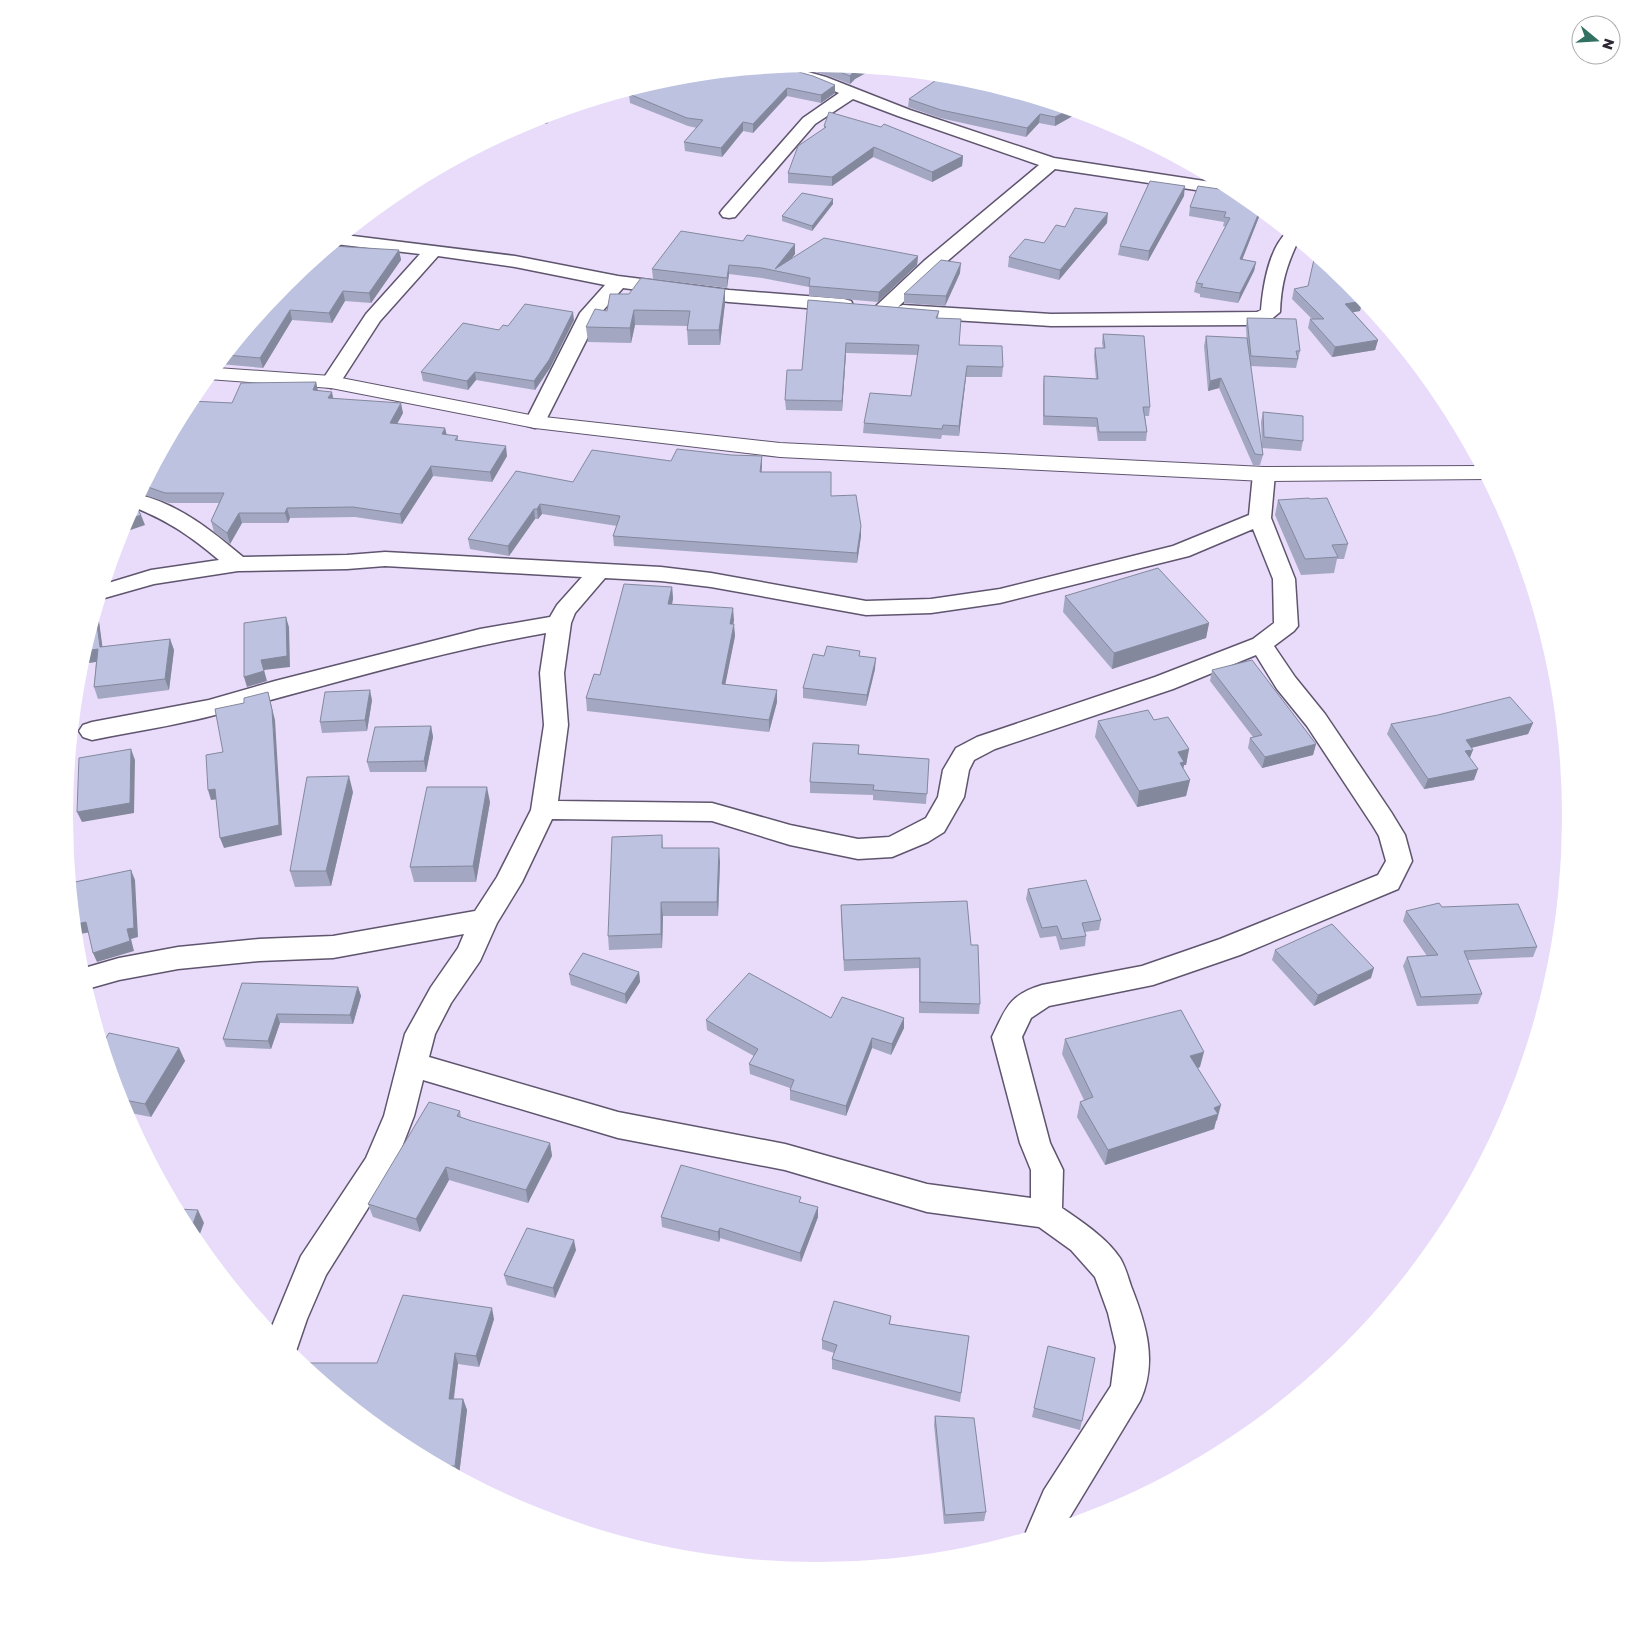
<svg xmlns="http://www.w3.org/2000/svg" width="1636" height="1634" font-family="'Golos Text',sans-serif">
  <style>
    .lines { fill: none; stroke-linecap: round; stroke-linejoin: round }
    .minor-casing { stroke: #5f556e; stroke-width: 3 }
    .tertiary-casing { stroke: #5f556e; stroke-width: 2 }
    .minor { fill: #fff; fill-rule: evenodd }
    .tertiary { fill: #fff; fill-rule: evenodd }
    .wall { fill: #a3a7c1 }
    .shaded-wall { fill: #84889d }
    .building { fill: #bdc2e0; stroke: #84889d }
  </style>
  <rect width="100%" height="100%" fill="#e8dcfa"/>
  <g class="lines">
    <g class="minor-casing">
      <path id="minor" d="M790,67L826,77L910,110L1054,158L1224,184L1242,195L1236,196L1055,169L938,269L898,307L903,305L1051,314L1257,312L1261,310C1263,286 1269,249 1287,232L1298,241C1286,267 1281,284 1280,312L1269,321L1249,325L1051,326L903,317L896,315L894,310C888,315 884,316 876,314L873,310L876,306L924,261L1039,165L898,116L853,99L815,124L735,217L729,218L723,217L720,213L723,209L803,118L839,93L814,83L772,71L771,68Z
        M345,235L515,256L618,276L729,290L844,299L851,301L853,305L851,309L844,311L729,302L623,288L599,315L545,422L542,426L535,428L528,426L525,422L580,313L605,285L515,267L438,256L380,321L338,386L331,388L324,386L321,382L366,314L420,254L335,244Z
        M1264,468L1272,469L1275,474L1271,518L1295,579L1298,626L1294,631L1274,646L1295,677L1325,714L1391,812L1405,835L1412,861L1398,889L1240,955L1153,985L1049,1006L1031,1018L1022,1037L1050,1143L1063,1170L1062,1208C1082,1222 1106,1237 1120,1258C1125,1266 1128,1277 1131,1286C1146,1324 1158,1362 1140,1401L1065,1525L1028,1537L1026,1532L1044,1490L1111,1386L1116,1347L1108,1313L1095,1277L1071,1250L1039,1227L927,1212L785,1170L618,1138L423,1080L414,1116L395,1165L326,1275L307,1319L294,1357L285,1349L270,1331L301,1256L366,1158L384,1116L405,1034L431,987L458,948L464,934L333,958L259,961L178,969L119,980L87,989L81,969L119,958L178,947L259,939L333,936L475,911L497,877L531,810L544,725L540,673L546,633C432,653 322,687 211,716C172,726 131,732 92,740L83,737L79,731L83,725L92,722L209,700L275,681L480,629L550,617L557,605L582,577L385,566L347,569L238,571L154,584L101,599L105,584L151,570L219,560C189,535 170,522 134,507L140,495C180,505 212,531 243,557L347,555L385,552L661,567L711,573L866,601L931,599L1000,589L1173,546L1249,515L1253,474L1256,469ZM1253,529L1273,579L1274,623L1253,639L1155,677L977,737L956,748L943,770L938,797L926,818L889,837L858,839L790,825L712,803L558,801L568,725L564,673L571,623L575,613L605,578L661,581L711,587L866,615L931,613L1000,603L1189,556ZM1256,655L1277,689L1307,726L1373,826L1379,836L1386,861L1378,875L1220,939L1142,966L1042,985C1009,995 1006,1008 992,1037L1020,1143L1031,1170V1198L927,1184L785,1144L618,1112L429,1057L435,1034L451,1003L480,961L497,923L522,882L552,819L712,821L790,845L858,859L892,857L928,842L944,832L964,797L969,770L974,760L995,749L1173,689Z"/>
    </g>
    <g class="tertiary-casing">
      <path id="tertiary" d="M217,368L331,376L535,416L780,443L1264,467L1481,466L1487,479L1264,481L780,457L535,428L331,388L208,379Z"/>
    </g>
    <use href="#minor" class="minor"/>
    <use href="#tertiary" class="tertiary"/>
  </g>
  <path class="wall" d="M818,64L873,69L855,79L850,84L826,75L794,66Z
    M781,67L835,93L821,103L787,96L753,133L743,131L722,157L685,151L684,142L697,128L688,126L630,103L629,94Z
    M965,78L1078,113L1055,126L1039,123L1026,137L940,118L908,107L909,99Z
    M551,114L547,124L526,123L530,121Z
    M824,126L963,156L962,166L932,182L873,157L832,186L788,183V173L824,128Z
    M1226,190L1237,191L1263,212H1261L1242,259L1256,262L1254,271L1238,303L1200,297V294L1194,292L1196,283L1226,227L1223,226L1224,222L1189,216L1190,207Z
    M1184,196L1148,261L1118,255L1120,246Z
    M833,199V204L812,231L782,221V216Z
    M1107,223L1059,280L1008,267L1009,257L1044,243L1065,227Z
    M399,250L401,260L371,303L345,301L332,323L292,320L263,368L220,364L286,284Z
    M795,254L790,260L918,256L917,265L878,302L809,296V287L762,278L729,274L727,288L653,279L652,269Z
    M1315,255L1351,285L1350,289L1362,301L1360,311L1353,312L1378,340L1375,350L1332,357L1308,328L1310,319H1312L1292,299L1294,289L1308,287Z
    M960,273L945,306L904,303V294Z
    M725,289V303L720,345H688L687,330L688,326L635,325L631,343L588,342L586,327L629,294Z
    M808,300L939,311L938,318L959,345L1003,367L1002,377H966L959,436L942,435L941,439L863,433L864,423L911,396L918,355L846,353L842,411L786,410L785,400L802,370Z
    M1247,318L1300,351L1296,368L1250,366L1262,448L1261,422L1263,412L1303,441L1301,451L1262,448L1263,455L1260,465H1253L1219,388L1208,391L1204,346L1206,336L1247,344L1246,327Z
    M574,320L550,368L535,390L476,380L468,390L423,381L421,372L499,330L508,326Z
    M1103,334L1150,407L1149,416H1145L1147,432L1146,441H1098L1096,427L1043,425V385L1044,376L1096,379L1094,356L1095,348H1103L1102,343Z
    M316,382L318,391L333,398L403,413L397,424L445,428L447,435L458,436V441L507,456L492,482L433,476L402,524L355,517L290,518L288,523H242L230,544L214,532L211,521L219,503H169L141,494L190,401L232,403Z
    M731,455L762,456V472L831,496L861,526V536L857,563L614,546L613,536L617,526L542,514L538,519H535L509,556L470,549L468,539L573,482L671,461Z
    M1310,499L1348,544L1344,559H1337L1334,573L1301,575L1275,515L1278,500Z
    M672,587L673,599L672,605L734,620L733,624L735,636L725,684L777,702L769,732L587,711L586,698L600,675Z
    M1065,596L1209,623L1206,638L1112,669L1063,612Z
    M97,611L98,614L102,647L170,639L174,650L169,690L98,699L94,687L96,662L81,664Z
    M824,656H860L875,669L866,706L803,698V688Z
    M1212,670L1316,744L1313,755L1262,768L1248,748L1250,738L1253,737L1210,681Z
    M372,700L367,731L322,733L320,722Z
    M1154,720L1189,749L1186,765H1184L1183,769L1190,780L1186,796L1137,807L1095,737L1098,721Z
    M1533,723L1528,734L1471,748L1470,758L1474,780L1424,789L1387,734L1391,724Z
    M431,726L433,737L426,772H370L367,762Z
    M859,745V754L929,759L926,804L873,800V795L810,793V782Z
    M353,792L331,886L295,887L290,871Z
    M490,802L476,882H414L410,867Z
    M662,835L663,848L720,862L718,916H663L662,948L609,950L608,936Z
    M1028,889L1101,920L1099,930L1085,932L1086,936L1085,946L1060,950L1056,936L1040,938L1026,899Z
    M841,905L971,945L980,1004L979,1014L919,1013V968L844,971L841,916Z
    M1442,907L1537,947L1533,957L1468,960L1482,994L1478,1004L1417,1006L1403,966L1407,957L1427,956L1403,921L1406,911Z
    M1275,950L1371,978L1314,1006L1272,960Z
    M639,972L640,982L626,1004L571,985L569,974Z
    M242,983L358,987L361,996L353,1024L280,1023L271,1049L226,1047L223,1039Z
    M831,1018L904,1028L891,1055L872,1048L846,1116L790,1100V1088L750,1074L749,1064L754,1056L707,1030L706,1020Z
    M1065,1039L1200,1067L1198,1068L1217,1120L1216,1121L1214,1129L1105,1165L1077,1117L1080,1102L1084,1100L1062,1054Z
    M103,1043L179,1048L185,1061L151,1117L125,1112L122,1105Z
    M460,1111L461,1117L472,1121L550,1143L552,1156L528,1203L449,1180L420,1232L373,1217L368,1204Z
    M801,1202L818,1217L801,1262L720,1238L719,1242L662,1227L661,1217Z
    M576,1250L555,1298L507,1285L504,1275Z
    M891,1316L890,1324L969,1336L960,1402L832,1369V1359L834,1353L822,1349V1340Z
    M494,1319L479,1367L458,1364L454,1399H463L467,1410L459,1475L399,1443L377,1363Z
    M1034,1408L1082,1421L1080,1430L1032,1417Z
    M935,1416L986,1512L984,1521L944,1524L934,1425Z"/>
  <path class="shaded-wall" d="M860,68L873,69L855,79L850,84V76L855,70Z
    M835,85V93L821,103V95Z
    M787,88V96L753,133V124Z
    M1069,110L1078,113L1055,126V117Z
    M551,114L547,124L546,116Z
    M1040,114L1039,123L1026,137L1027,128Z
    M743,122V131L722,157L721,148Z
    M874,147L873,157L832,186V177Z
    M963,156L962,166L932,182V172Z
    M1185,186L1184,196L1148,261L1149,251Z
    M833,199V204L812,231V226Z
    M1260,210L1261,211V212L1239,268L1240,259Z
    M1108,213L1107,223L1059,280L1060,270Z
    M795,244V254L781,272L775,269Z
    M399,250L401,260L371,303L369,293Z
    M918,256L917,265L878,302L879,292Z
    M1256,262L1254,271L1238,303L1240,293Z
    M961,263L960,273L945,306L946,296Z
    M729,265V274L727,288V278Z
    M725,289V303L720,345L719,330Z
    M343,291L345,301L332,323L329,313Z
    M1362,301L1360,311L1343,314L1345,304Z
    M290,310L292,320L263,368L260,358Z
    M634,310L635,325L631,343L630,328Z
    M573,312L574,320L550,368L535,390L534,381Z
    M1378,340L1375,350L1332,357L1335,347Z
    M846,343V353L842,411V401Z
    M967,366L966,377L959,436V426Z
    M475,372L476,380L468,390L467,381Z
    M1221,378L1219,388L1208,391L1210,381Z
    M316,382L318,392L313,390Z
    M332,392L334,402L328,398Z
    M401,403L403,413L392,433L390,423Z
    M445,428L447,438L442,434Z
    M506,446L507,456L492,482L490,472Z
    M762,456V466L760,482V472Z
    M431,466L433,476L402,524L400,514Z
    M540,504L542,514L538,519L537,509Z
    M287,508L290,518L288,523L285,513Z
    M534,509L535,519L509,556L508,546Z
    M239,513L242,523L230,544L227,533Z
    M141,515L145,525L122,533V528L127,520Z
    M861,526V536L857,563V553Z
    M672,587L673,599L669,616L668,604Z
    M733,608L734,620L731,636L730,624Z
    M97,611L98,614L104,658L100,647L96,616Z
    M286,617L289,627L290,667L264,670L267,681L247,687L244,677Z
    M1209,623L1206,638L1112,669L1114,653Z
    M734,624L735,636L723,696L722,684Z
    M170,639L174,650L169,690L165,679Z
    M98,649L102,661L81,664L85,651Z
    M876,658L875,669L866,706L867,695Z
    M370,690L372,700L367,731L365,720Z
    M777,690V702L769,732V720Z
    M268,692L275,720L282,835L224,848L220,838Z
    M1533,723L1528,734L1462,750L1466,740Z
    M431,726L433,737L426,772L424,761Z
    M1316,744L1313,755L1262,768L1265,757Z
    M131,749L135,760L134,813L82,822L77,812Z
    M1189,749L1186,765H1184L1181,778L1178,752Z
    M1473,750L1469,760L1465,751Z
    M1478,769L1474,780L1424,789L1428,779Z
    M349,776L353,792L331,886L326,871Z
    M1190,780L1186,796L1137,807L1139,791Z
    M487,787L490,802L476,882L473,866Z
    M215,789L219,799L211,800L208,790Z
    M719,848L720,862L718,916L717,902Z
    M131,870L135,880L138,937L131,939L134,951L97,962L93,953L127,929Z
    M661,902L663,916L662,948L661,934Z
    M86,922L91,932L80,934L76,924Z
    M1374,968L1371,978L1314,1006L1318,995Z
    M639,972L640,982L626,1004L625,994Z
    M358,987L361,996L353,1024L350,1015Z
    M277,1014L280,1023L271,1049L268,1041Z
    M904,1018V1028L891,1055L892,1044Z
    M872,1038V1048L846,1116V1106Z
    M179,1048L185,1061L151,1117L145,1104Z
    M1204,1052L1200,1067L1187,1071L1190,1056Z
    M1221,1105L1217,1120L1216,1121L1214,1129L1105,1165L1108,1150Z
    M550,1143L552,1156L528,1203L526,1190Z
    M446,1167L449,1180L420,1232L416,1219Z
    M818,1207V1217L801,1262L800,1253Z
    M198,1210L204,1223L197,1242L190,1232Z
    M720,1228V1238L719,1242L718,1232Z
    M574,1240L576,1250L555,1298L553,1288Z
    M492,1308L494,1319L479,1367L476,1356Z
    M455,1353L458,1364L452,1410L449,1399Z
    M463,1399L467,1410L459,1475L455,1466Z"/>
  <path class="building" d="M816,64H818L860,68L855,70L850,76L827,67Z
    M781,67L813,76L835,85L821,95L787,88L753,124L743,122L721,148L684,142L703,120L687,118L629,94L649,85L671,78Z
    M942,76L965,78L1069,110L1055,117L1040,114L1027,128L941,110L909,99Z
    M829,112L881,127L884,124L963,156L932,172L874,147L832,177L788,173L798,146L826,127L824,126Z
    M1150,181L1185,186L1149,251L1120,246Z
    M1198,186L1226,190L1228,187H1230L1237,191L1260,210L1240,259L1256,262L1240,293L1201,287L1203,284L1196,283L1230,218L1224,217L1226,212L1190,207Z
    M802,193L833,199L812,226L782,216Z
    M1075,208L1108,213L1060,270L1009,257L1025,239L1044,243L1056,225L1065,227Z
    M681,231L743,241L747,235L795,244L775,269L824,238L918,256L879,292L809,286L810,278L762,268L729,265L727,278L652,269Z
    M332,246L399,250L369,293L343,291L329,313L290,310L260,358L227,355L286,284Z
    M1315,255L1344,279H1339L1362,301L1345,304L1378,340L1335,347L1310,319H1324L1294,289L1308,286Z
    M941,260L961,263L946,296L904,294Z
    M641,278L725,289L719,330H687L690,311L634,310L630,328L586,327L595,309L607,311L610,294H629Z
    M808,300L939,311L936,318L961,319L959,345L1002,346L1003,367L967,366L959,426L943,425L942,429L864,423L870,393L911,396L919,345L846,343L842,401L785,400L787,370H802Z
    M525,304L573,312L549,360L534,381L475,372L467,381L421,372L463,323L499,330L503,325L508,326Z
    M1247,318L1296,319L1300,351H1296L1298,359L1251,356Z
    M1103,334L1144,336L1150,407H1143L1147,432H1099L1097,418L1044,416V376L1098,379L1095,348H1105Z
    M1206,336L1247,338L1263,455L1255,454L1221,378L1210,381Z
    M316,382L313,390L332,392L328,398L401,403L390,423L445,428L442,434L458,436L455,440L506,446L490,472L431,466L400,514L353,507L287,508L285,513H239L227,533L211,521L224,493H165L145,486L190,401L232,403L241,383Z
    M1263,412L1303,416V441L1264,437Z
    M677,449L731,455L762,456L760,472H831V496L856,495L861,526L857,553L613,536L620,516L540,504L537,509H534L508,546L468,539L516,471L573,482L592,450L671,461Z
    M1309,498L1310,499L1327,498L1348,544L1332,545L1338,557L1305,559L1278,500Z
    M135,505L141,515L127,520Z
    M1158,568L1209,623L1114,653L1065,596Z
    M624,584L672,587L668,604L733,608L730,624H734L722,684L777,690L769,720L586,698L594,674L600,675Z
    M96,616L100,647L170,639L165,679L94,687L98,649L85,651Z
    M286,617L287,656L261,660L264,671L244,677V623Z
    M827,646L860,651L859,656L876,658L867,695L803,688L813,654L824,656Z
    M1252,660L1316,744L1265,757L1250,738L1262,735L1212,670Z
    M370,690L365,720L320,722L325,692Z
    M268,692L272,710L279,825L220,838L215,789L208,790L206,755L223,752L215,709L244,703V698Z
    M1510,697L1533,723L1466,740L1473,750L1465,751L1478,769L1428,779L1391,724L1438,715Z
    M1148,710L1154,720L1168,717L1189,749L1178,752L1184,762L1180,763L1190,780L1139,791L1098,721Z
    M431,726L424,761L367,762L375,727Z
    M813,743L859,745L858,754L929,759L927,794L873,790L874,785L810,782Z
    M131,749L130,803L77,812L79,758Z
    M349,776L326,871H290L307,777Z
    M427,787H487L473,866L410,867Z
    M662,835V848H719L717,902H661V934L608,936L612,837Z
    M131,870L134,928L127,929L130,941L93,953L86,922L76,924L75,882Z
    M1086,880L1101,920L1082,923L1086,936L1062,939L1057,926L1042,928L1028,889Z
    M967,901L971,945H978L980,1004L920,1002V958L844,960L841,905Z
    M1439,903L1442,907L1518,904L1537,947L1464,951L1482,994L1421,997L1407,957L1438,955L1406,911Z
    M1332,924L1374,968L1318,995L1275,950Z
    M583,953L639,972L625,994L569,974Z
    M749,973L831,1018L842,997L904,1018L892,1044L872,1038L846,1106L790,1090L794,1080L749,1064L758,1049L706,1020Z
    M242,983L358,987L350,1015L277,1014L268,1041L223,1039Z
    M1181,1010L1204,1052L1190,1056L1221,1105L1214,1108L1218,1114L1108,1150L1080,1102L1093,1097L1065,1039Z
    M109,1033L179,1048L145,1104L120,1099L103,1043Z
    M429,1102L460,1111L457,1116L472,1121L550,1143L526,1190L446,1167L416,1219L368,1204Z
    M681,1165L801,1197L799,1202L818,1207L800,1253L720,1228L718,1232L661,1217Z
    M178,1209L198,1210L190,1232Z
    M527,1228L574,1240L553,1288L504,1275Z
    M403,1295L492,1308L476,1356L455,1353L449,1399H463L455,1466H443L399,1443L307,1367L308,1363H377Z
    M834,1301L891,1316L889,1324L969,1336L961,1393L832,1359L837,1345L822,1340Z
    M1048,1346L1095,1358L1082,1421L1034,1408Z
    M935,1416L974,1418L986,1512L945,1515Z"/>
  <path d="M0 0H1636V1634H0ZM817 72H818A744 744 0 0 1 1562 816V818A744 744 0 0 1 818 1562H817A744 744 0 0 1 73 818V816A744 744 0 0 1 817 72Z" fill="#fff" fill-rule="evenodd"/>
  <g transform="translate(1596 40) rotate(108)"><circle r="24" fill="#ffffff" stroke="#aba9ad"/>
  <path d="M0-4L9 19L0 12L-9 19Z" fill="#307161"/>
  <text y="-8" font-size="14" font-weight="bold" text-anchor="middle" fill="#2d2833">N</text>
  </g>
</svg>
